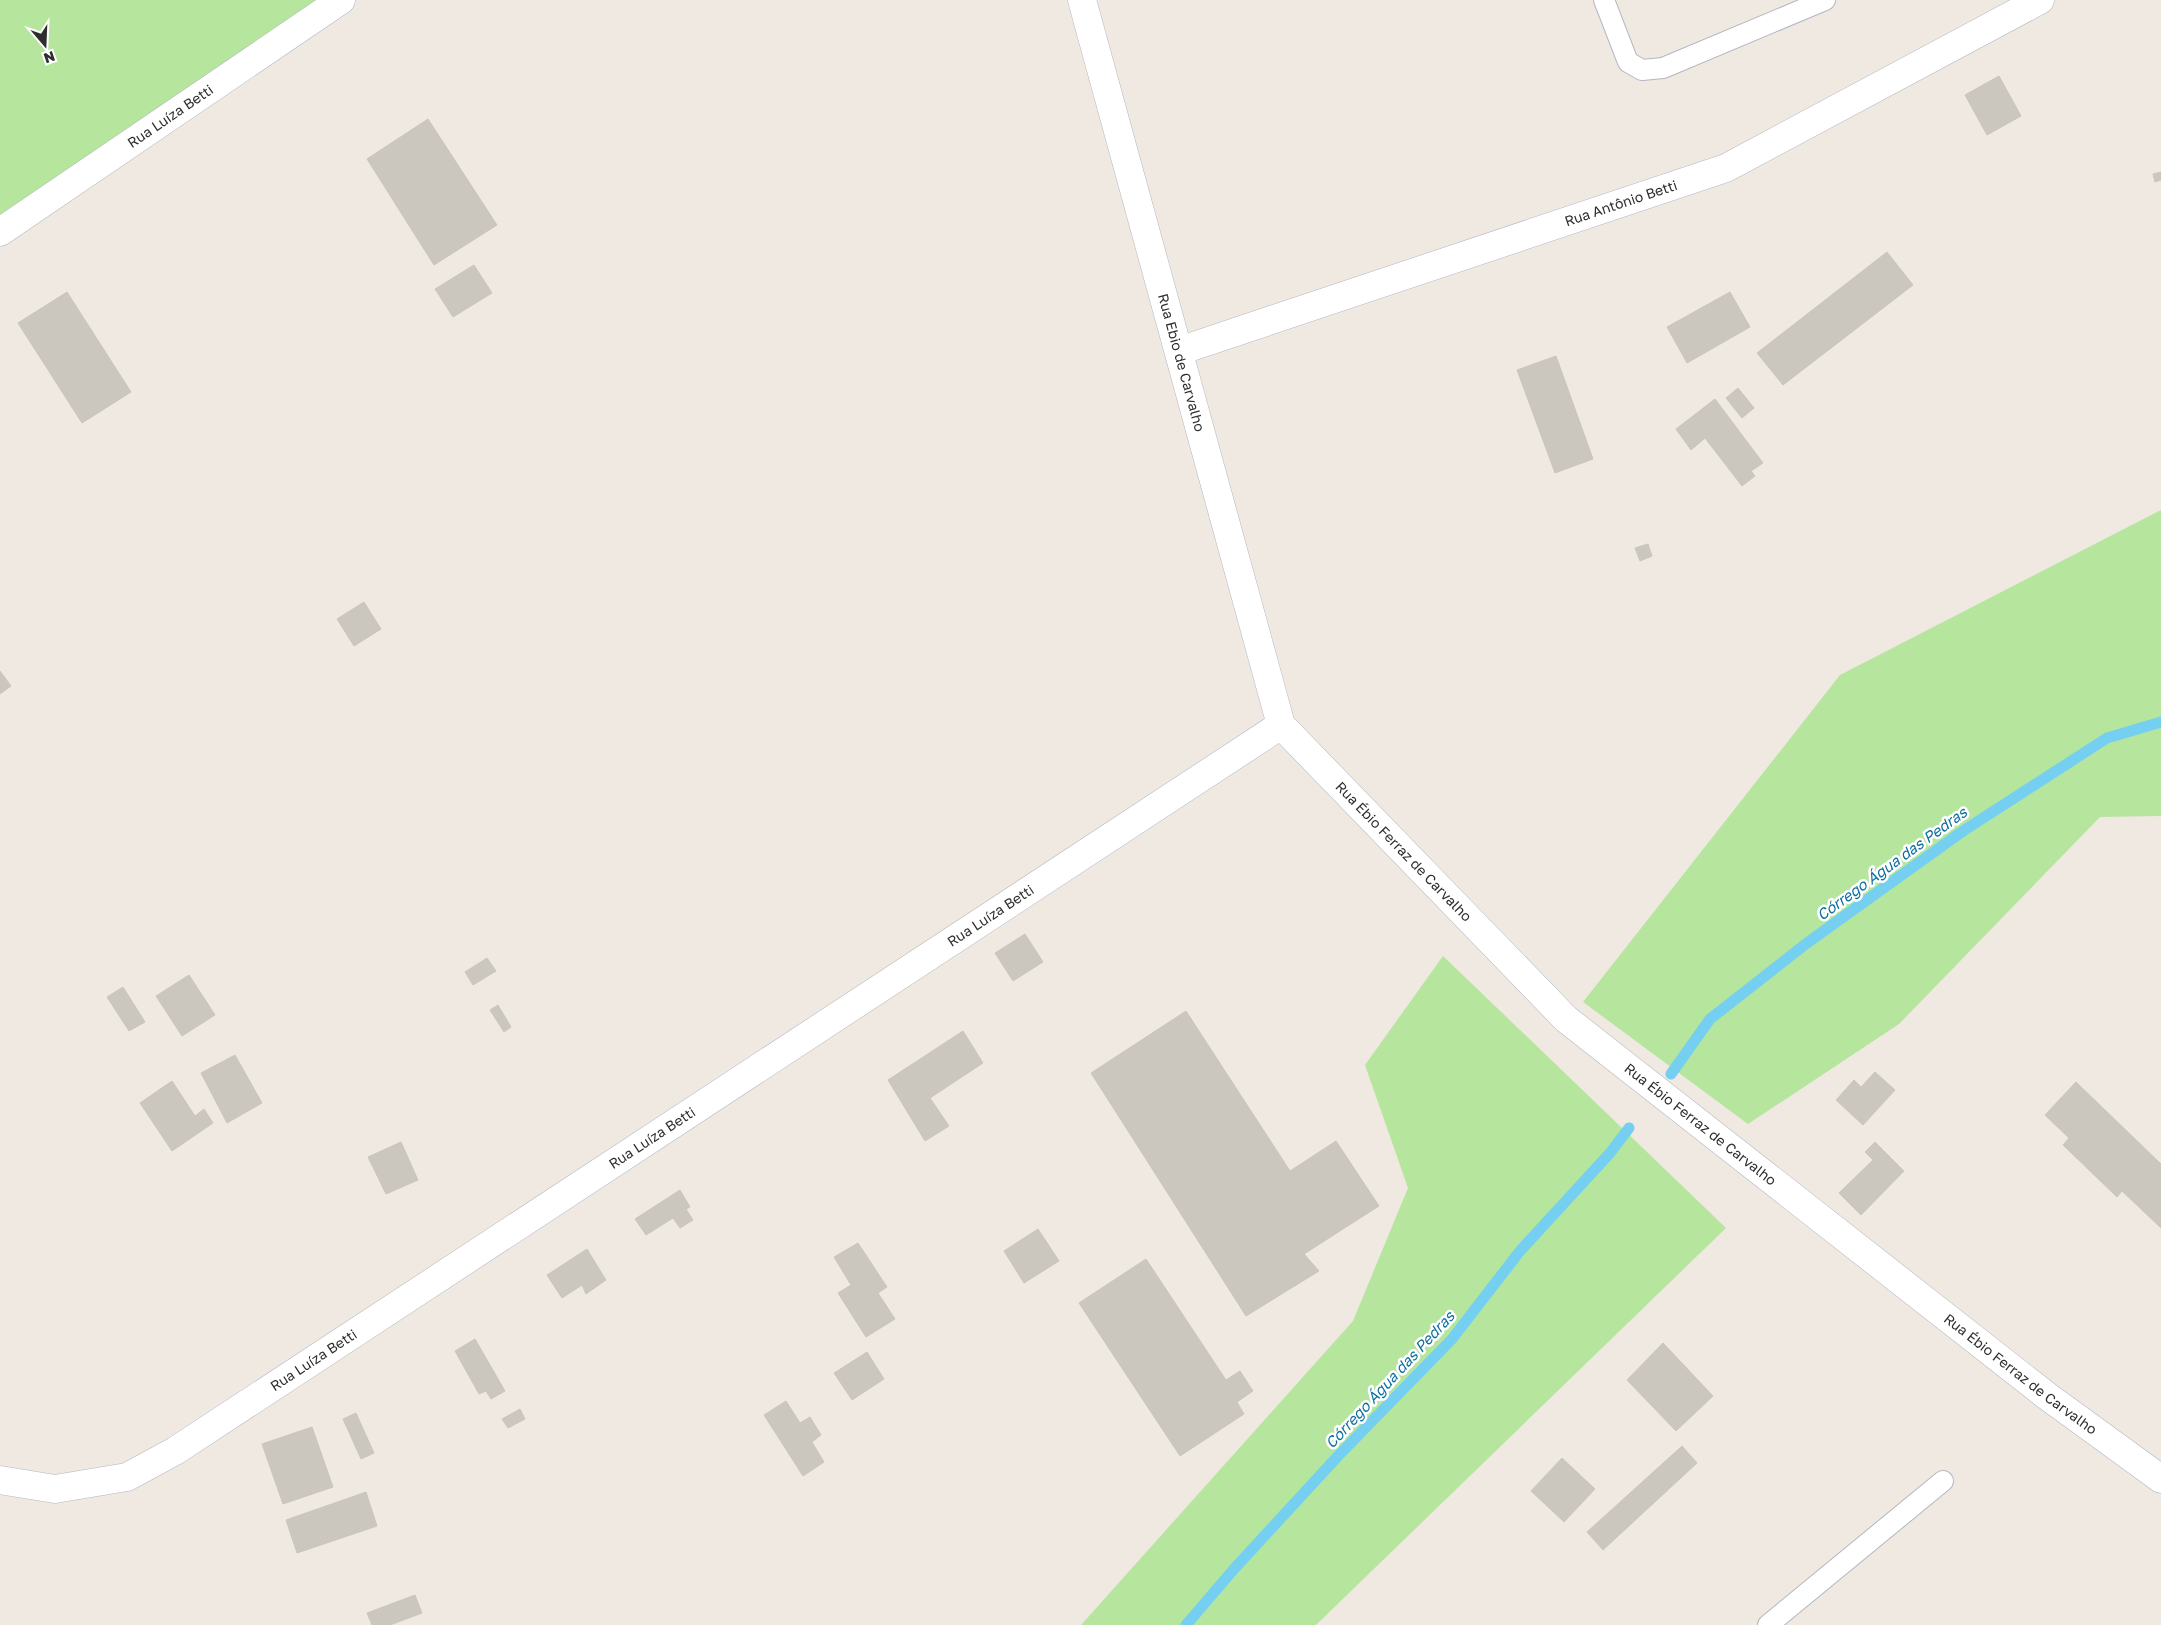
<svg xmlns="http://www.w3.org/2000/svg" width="2161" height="1625" font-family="'Golos Text',sans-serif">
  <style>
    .green { fill: #b6e59e }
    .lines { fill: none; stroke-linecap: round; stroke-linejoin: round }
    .stream { stroke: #75cff0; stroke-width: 11 }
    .building { fill: #cbc7bf; stroke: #cbc5ba }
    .service-casing { stroke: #b4b7c1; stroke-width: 22 }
    .minor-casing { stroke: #b4b7c1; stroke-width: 29 }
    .service { stroke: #fff; stroke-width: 20 }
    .minor { stroke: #fff; stroke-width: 28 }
    .labels { text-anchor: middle; stroke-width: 5; stroke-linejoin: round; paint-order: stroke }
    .street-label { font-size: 14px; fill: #2e2e2e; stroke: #fff }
    .water-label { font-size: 15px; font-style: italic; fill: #0d6fa3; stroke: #fff }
  </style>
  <rect width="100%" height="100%" fill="#efe9e1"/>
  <path class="green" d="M0,0H333L0,226Z
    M2161,510V816L2100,817L1899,1024L1748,1124L1583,1002L1840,675Z
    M1443,956L1726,1228L1316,1625H1081L1353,1321L1408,1188L1365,1065Z"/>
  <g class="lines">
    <path class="stream" d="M1671,1074L1710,1019L1807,943L1963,831L2107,738L2161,722
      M1186,1625L1234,1569L1338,1456L1452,1339L1520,1251L1610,1153L1629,1128"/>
  </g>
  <path class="building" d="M1999,76L2021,116L1987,135L1965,95Z
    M428,119L497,225L434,265L367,159Z
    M2161,172V180L2155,182L2153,174Z
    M1887,252L1913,285L1783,385L1757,353Z
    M474,265L492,293L453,317L435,289Z
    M67,292L131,392L82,423L18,323Z
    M1730,292L1750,327L1687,363L1667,327Z
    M1556,356L1593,459L1555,473L1517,370Z
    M1738,388L1754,408L1742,418L1726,398Z
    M1715,399L1763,463L1751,471L1755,476L1742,486L1705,438L1691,450L1676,429Z
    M1648,544L1652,556L1640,561L1635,548Z
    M364,602L381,629L354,646L337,619Z
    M0,671L11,686L0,694Z
    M1025,934L1043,962L1013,981L995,953Z
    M487,958L496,971L473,985L465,972Z
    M189,975L215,1015L182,1036L156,996Z
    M123,987L145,1022L129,1031L107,997Z
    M498,1005L511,1027L504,1032L490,1010Z
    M1186,1011L1290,1171L1336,1141L1379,1206L1304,1254L1319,1271L1246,1316L1091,1073Z
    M963,1031L983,1063L930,1098L949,1126L925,1141L888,1080Z
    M235,1055L262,1103L227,1123L201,1073Z
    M1875,1072L1895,1090L1863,1125L1836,1100L1854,1080L1861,1087Z
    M172,1081L195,1116L204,1109L213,1123L172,1151L140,1103Z
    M2076,1082L2161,1164V1228L2122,1191L2117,1197L2063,1145L2069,1138L2045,1115Z
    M401,1142L418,1180L386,1194L368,1157Z
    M1875,1142L1904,1171L1861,1215L1839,1193L1873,1160L1865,1152Z
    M680,1190L690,1207L686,1209L693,1220L680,1228L673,1218L646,1235L635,1219Z
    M1038,1229L1059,1261L1024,1283L1004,1251Z
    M858,1243L887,1287L878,1293L895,1319L866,1337L838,1293L851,1285L834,1257Z
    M587,1249L606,1280L586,1294L582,1285L562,1298L547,1275Z
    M1146,1259L1226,1380L1240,1371L1253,1391L1237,1402L1244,1414L1180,1456L1079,1303Z
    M475,1339L505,1391L491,1399L486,1391L479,1394L455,1351Z
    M1663,1343L1713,1396L1676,1431L1627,1380Z
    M867,1352L884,1379L852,1400L834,1373Z
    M786,1401L800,1423L810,1417L821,1435L812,1442L824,1462L803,1476L764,1415Z
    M520,1409L525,1419L508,1428L502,1419Z
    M356,1413L374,1453L361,1459L343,1419Z
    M312,1427L333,1487L283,1504L262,1444Z
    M1682,1446L1697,1463L1603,1550L1587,1532Z
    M1562,1458L1595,1489L1564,1522L1531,1491Z
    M366,1492L377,1526L297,1553L286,1520Z
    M415,1595L422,1613L390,1625H372L367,1613Z"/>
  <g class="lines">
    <g class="service-casing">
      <path id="service" d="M1604,0L1628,62L1642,70L1663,68L1825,0
        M1768,1625L1943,1481"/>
    </g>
    <g class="minor-casing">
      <g id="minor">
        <path id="s1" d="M1082,0L1281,725L1566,1019L2047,1396L2161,1479"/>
        <path id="s2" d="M0,232L341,0"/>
        <path id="s3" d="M1179,351L1726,168L2040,0"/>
        <path id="s4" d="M0,1480L55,1489L127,1477L175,1451L1281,725"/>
      </g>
    </g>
    <use href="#service" class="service"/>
    <use href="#minor" class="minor"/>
  </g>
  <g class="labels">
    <g class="street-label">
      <text dy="5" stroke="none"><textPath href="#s2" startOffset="206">Rua Luíza Betti</textPath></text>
      <text dy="5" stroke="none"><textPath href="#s3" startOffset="466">Rua Antônio Betti</textPath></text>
      <text dy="5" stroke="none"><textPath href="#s1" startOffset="376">Rua Ebio de Carvalho</textPath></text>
      <text dy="5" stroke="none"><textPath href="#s1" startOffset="928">Rua Ébio Ferraz de Carvalho</textPath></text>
      <text dy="5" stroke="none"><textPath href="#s4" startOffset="1159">Rua Luíza Betti</textPath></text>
      <text dy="5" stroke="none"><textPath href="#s1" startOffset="1332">Rua Ébio Ferraz de Carvalho</textPath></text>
      <text dy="5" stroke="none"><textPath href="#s4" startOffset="754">Rua Luíza Betti</textPath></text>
      <text dy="5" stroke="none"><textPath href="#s4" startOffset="349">Rua Luíza Betti</textPath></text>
      <text dy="5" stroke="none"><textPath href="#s1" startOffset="1738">Rua Ébio Ferraz de Carvalho</textPath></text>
    </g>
    <g class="water-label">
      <text transform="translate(1892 864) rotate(-36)" y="5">Córrego Água das Pedras</text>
      <text transform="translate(1390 1380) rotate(-47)" y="5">Córrego Água das Pedras</text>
    </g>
  </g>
  <g transform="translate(45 45) rotate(161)" stroke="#ffffff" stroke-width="4" paint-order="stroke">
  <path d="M0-4L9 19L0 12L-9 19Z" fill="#2e2e2e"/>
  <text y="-8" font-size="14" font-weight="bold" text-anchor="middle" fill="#2e2e2e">N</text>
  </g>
</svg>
